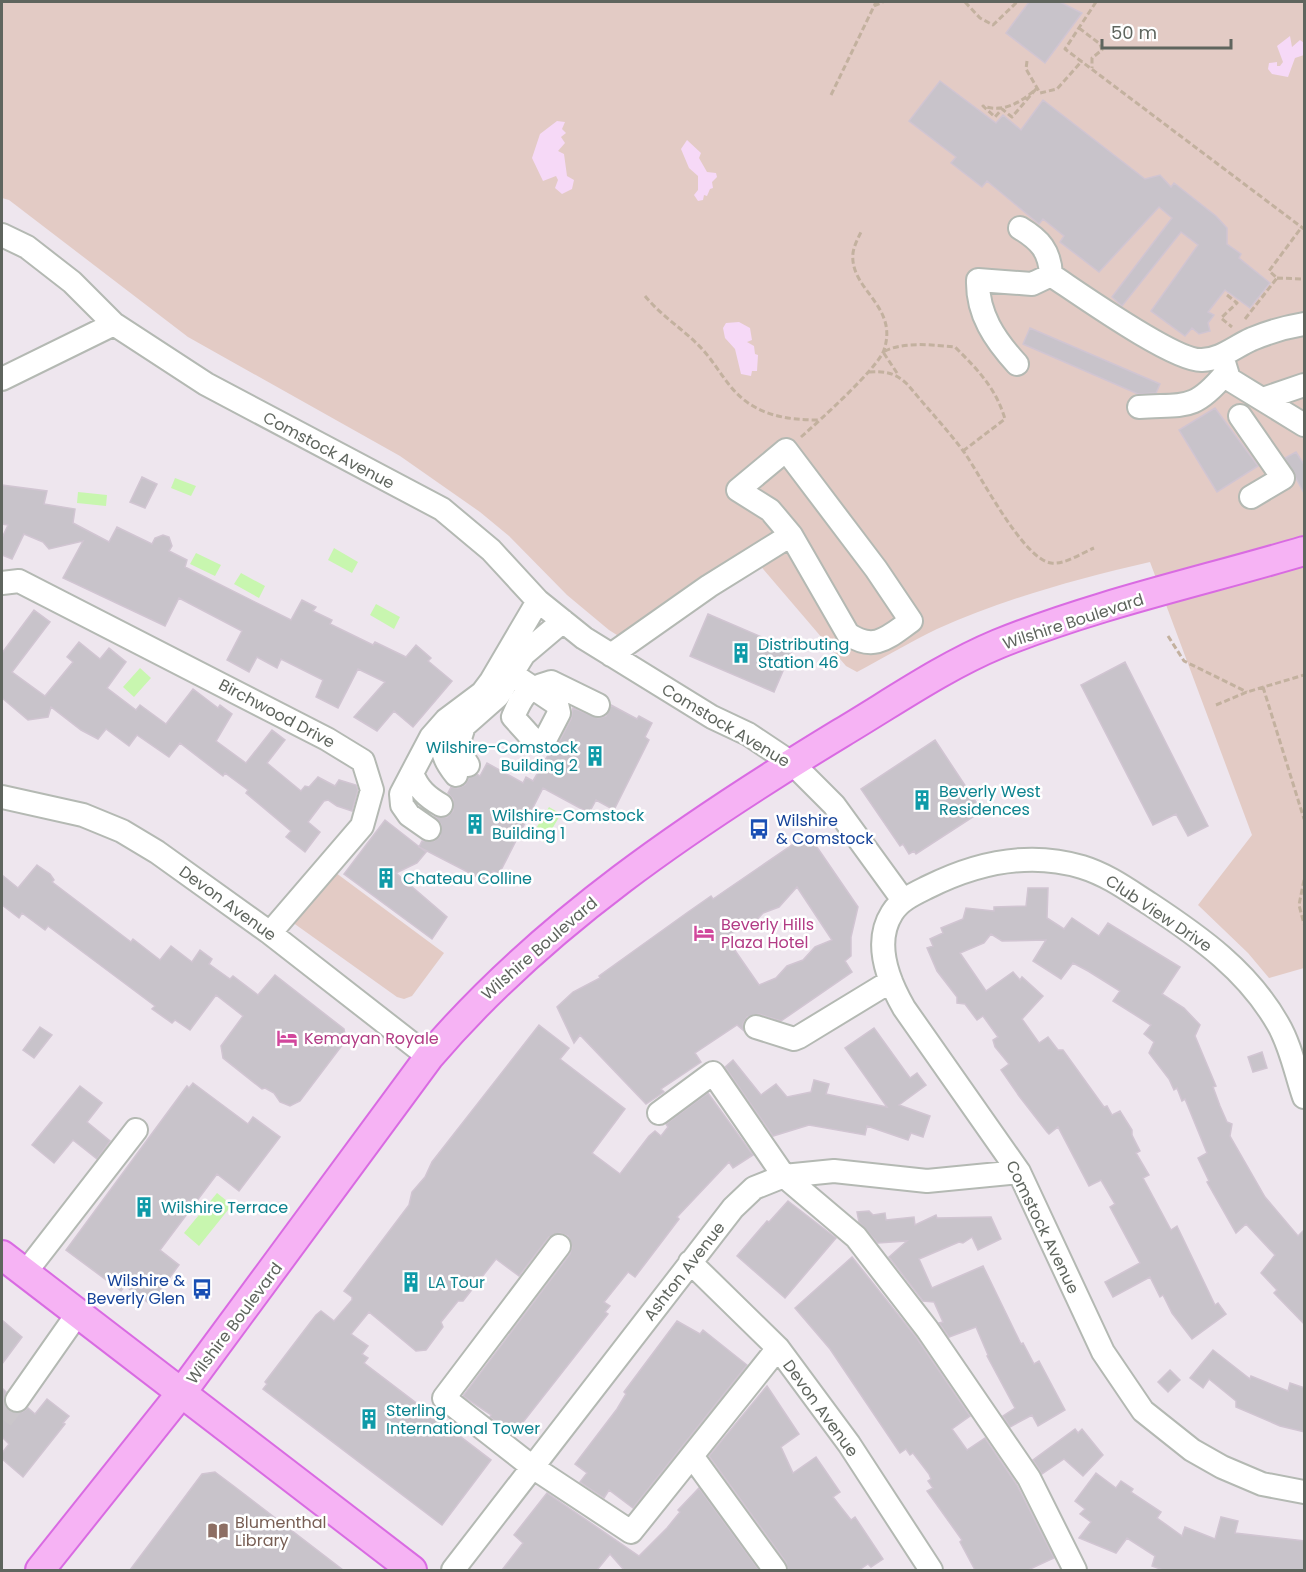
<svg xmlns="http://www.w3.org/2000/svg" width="1306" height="1572" font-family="Poppins,sans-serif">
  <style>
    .green { fill: #e3cbc5 }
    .sand { fill: #f6d9f7 }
    .water { fill: #c8f6af }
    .building { fill: #c8c3ca; stroke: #d1c5d2; stroke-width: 1.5; fill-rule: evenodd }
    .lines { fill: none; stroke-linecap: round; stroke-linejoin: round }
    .minor-tunnel { stroke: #cac6ca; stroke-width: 22; stroke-dasharray: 22 11; stroke-linecap: butt }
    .minor-casing { stroke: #b4b9b3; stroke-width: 26 }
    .major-casing { stroke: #d96be2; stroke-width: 32 }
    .path { stroke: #c3b19f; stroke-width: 3; stroke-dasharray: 6 3; stroke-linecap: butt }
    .minor { stroke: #fff; stroke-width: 22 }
    .major { stroke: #f6b3f4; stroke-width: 28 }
    .labels { text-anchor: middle; stroke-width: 5; stroke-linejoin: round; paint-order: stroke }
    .street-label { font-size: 16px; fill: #5f655e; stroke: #fff }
    .culture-label { font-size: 16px; fill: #0d838f; stroke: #fff; text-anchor: start }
    .transit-label { font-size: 16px; fill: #164399; stroke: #fff; text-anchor: start }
    .hotel-label { font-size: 16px; fill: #b23c85; stroke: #fff; text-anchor: start }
    .education-label { font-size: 16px; fill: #785e54; stroke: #fff; text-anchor: start }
  </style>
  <rect width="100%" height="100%" fill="#eee6ee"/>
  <path class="green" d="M2,2H1304V968L1269,978L1248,953L1198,905L1252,835L1150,562C1077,579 1006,598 937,629C910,642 883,658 857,672L846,666L758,563L636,647L609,630L567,595L509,536L480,512L400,456L188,337L9,200L2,198Z
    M332,870L444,953L412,996L404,999L397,997L292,922Z"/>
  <path class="sand" d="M1290,36L1292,47L1300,40L1304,43V55L1295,58L1288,77L1272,74L1268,69L1269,63L1277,62V66H1280L1283,62L1277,46Z
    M557,121L565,122L562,129L566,133L561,137L565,143L558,151L564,154L567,176L574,180L572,189L562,194L555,188L558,180L556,176L543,181L532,158L540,134Z
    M687,140L701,153L699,158L707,172L716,173L717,177L712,182L713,188L710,189L707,196L704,195L703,200L698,201L694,195L698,190V176L689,168L681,149Z
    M739,322L750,328L752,340L747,342L754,346L755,354L758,355L757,371H752L751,376L741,374L735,349L725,338L723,328L726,323Z"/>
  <path class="water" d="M175,478L196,486L191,496L171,488Z
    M78,492L107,495L106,506L77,503Z
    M334,548L358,562L352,573L328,560Z
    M196,553L221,565L215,576L190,564Z
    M241,573L265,586L259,598L234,584Z
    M376,604L400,617L394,629L370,615Z
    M140,668L151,678L134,697L123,687Z
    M549,807L561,814L544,842L532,835Z
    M217,1193L232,1205L199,1246L184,1233Z"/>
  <path class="building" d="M1029,2H1060L1082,13L1045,63L1006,33Z
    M940,81L996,123L1003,115L1021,130L1043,100L1145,179L1160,175L1171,187L1174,183L1216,216L1227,228V244L1241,254L1239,258L1270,283L1250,308L1225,290L1208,312L1214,315L1208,323L1210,331L1199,334L1192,328L1185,336L1151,311L1198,245L1181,232L1122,306L1112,297L1172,218L1159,207L1099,272L1060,242L1064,236L1043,219L1039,224L987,181L982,187L951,163L956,157L909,121Z
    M1030,328L1160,384L1156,393L1138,394L1023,344Z
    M1215,408L1258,466L1217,492L1179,430Z
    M1296,452L1305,466V495L1285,458Z
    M142,477L157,484L145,508L130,502Z
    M2,485L47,491L44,504L75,509L73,523L109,542L117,527L152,544L155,538L163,535L169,537L172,546L169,551L187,560L185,567L291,620L302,600L316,607L313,611L332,620L330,624L373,645L375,642L406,657L416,645L431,658L428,661L452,681L413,727L394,711L377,731L354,717L385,682L358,669L338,708L316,697L323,680L281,659L277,668L257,657L249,672L227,660L242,631L179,598L165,626L63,578L83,541L49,549L43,542L24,534L12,559L2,555V538L8,525L2,524Z
    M34,610L50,622L12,672L45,696L73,662L67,657L79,642L100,659L109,648L126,662L107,688L136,710L140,705L166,724L193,689L218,708L220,705L232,714L216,741L246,763L272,730L285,740L267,763L301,791L305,786L309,787L318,777L335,786L339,780L356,785L358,790L352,811L337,806L328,800L324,801L308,822L320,832L305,852L286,837L291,831L246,793L248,790L225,773L223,776L180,743L169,757L137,735L129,746L106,729L98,739L81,730L51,707L48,717L28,720L2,698V653Z
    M708,614L792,650L774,692L690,656Z
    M1125,662L1208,826L1188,836L1176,814L1153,825L1081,685Z
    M611,705L637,719L639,716L652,723L645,737L649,740L614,810L596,800L589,813L543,788L499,874L493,871L487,882L419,847L422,841H434L440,836L441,824L435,817H447L453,811V799L448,793L451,787L458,788L465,785L469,778L477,774L480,776L487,763L523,783L526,777L533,781L551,750L558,744L571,719L573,708L598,718L606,716Z
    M935,740L982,811L916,854L914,851L909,854L903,844L900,846L861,789Z
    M385,820L426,852L417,863L396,873L447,917L432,939L344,874Z
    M808,834L858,907L851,937V956L845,961L852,972L781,1021L759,1014L747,1017L743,1024L744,1031L737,1025L695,1053L701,1062L661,1089L664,1092L646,1104L580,1035L574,1043L557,1007L573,992L600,978L599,976L688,912L711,896L713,899ZM797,887L832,940L815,947L803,960L787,966L776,978L759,985L725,936L752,925L763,913L779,907Z
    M37,865L50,874L54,880L52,882L131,942L133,939L160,960L171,946L192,962L200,950L212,959L209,964L230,979L233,976L258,995L275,975L344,1029L346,1040L300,1101L290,1106L280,1102L274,1093L265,1088L262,1089L223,1058L221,1046L243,1016L216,995L190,1030L175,1020L172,1023L152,1009L155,1006L48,926L45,930L22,913L19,918L2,905V875L18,888Z
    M1028,888H1048L1047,918L1064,929L1072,918L1099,936L1108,923L1180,967L1162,994L1184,1008L1200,1025L1195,1036L1216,1086L1213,1087L1220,1106L1227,1122L1232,1124L1230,1136L1265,1197L1298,1236L1305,1229V1325L1274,1293L1277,1290L1261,1273L1275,1255L1246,1224L1236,1233L1207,1182L1209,1181L1198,1158L1207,1153L1185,1099L1182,1101L1177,1088L1174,1090L1169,1079L1149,1053L1154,1042L1144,1034L1151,1025L1113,1001L1120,991L1088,971L1073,963L1061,979L1033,961L1046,940L1002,941L991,934L984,943L960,953L986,991L1013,972L1020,980L1022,977L1043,996L1022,1019L1039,1043L1048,1037L1058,1050H1063L1104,1107L1107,1106L1112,1115L1120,1111L1132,1130V1135L1140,1151L1136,1153L1149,1175L1143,1178L1171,1230L1177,1226L1215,1305L1218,1303L1226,1314L1192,1339L1172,1313L1163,1295L1160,1297L1150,1277L1113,1297L1105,1282L1140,1263L1110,1207L1115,1204L1101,1180L1089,1186L1058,1127L1049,1134L1047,1132L1019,1096L1001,1070L1009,1064L995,1047L993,1040L998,1037L983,1016L977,1020L965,1004L957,1003V997L937,971L927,948L933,946L930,939L943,933L941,928L963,919L966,908L994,911V907L1026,906Z
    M539,1025L569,1048L560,1059L625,1109L592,1153L620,1174L649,1136L655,1131L661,1136L668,1127L666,1124L708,1093L753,1155L733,1168L729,1162L677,1217L679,1219L635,1277L628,1272L604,1302L610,1306L605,1312L608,1314L513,1435L490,1417L491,1415L463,1396L570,1254L572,1247L568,1236L560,1233L549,1237L519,1276L496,1259L463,1301H458L441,1322L443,1327L426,1350L416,1351L369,1312L351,1334L368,1346L362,1354L368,1358L364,1363L491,1460L442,1525L263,1389L267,1384L265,1382L316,1315L321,1311L334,1321L352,1300V1297L344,1291L409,1205L412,1192L425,1177L432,1162Z
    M40,1027L52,1035L34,1058L23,1050Z
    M874,1028L910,1078L917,1073L926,1085L899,1105L930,1116L923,1137L911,1133L908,1140L867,1126L865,1135L809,1125L773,1136L725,1067L733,1060L761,1095L776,1084L787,1097L811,1092L814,1080L829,1084L826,1094L887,1107L845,1048Z
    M1262,1052L1267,1068L1253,1072L1248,1057Z
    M193,1083L248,1124L253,1117L280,1137L239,1191L217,1174L160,1250L179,1265L150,1304L125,1286L121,1291L66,1250L187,1086L189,1088Z
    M80,1086L102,1103L87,1122L110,1141L97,1159L73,1140L54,1163L32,1145Z
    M788,1201L836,1238L785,1298L737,1256L767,1221L769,1222Z
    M869,1211L873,1215L885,1213L886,1220L914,1217L915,1225L936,1215L937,1218L991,1217L1001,1239L978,1250L972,1237L963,1243L959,1242L919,1259L932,1288L983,1266L1021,1344L1023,1343L1034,1364L1039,1361L1065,1410L1038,1426L1032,1415L1010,1427L1003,1416L1015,1408L987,1356L988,1355L976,1327L949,1337L939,1323L943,1322L934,1302L923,1301L889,1257L907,1241L878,1243L859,1222L857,1212Z
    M852,1257L916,1337L970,1416L952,1429L967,1450L985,1438L1017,1485L1054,1558L1028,1570H975L960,1542L962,1540L927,1491L933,1488L928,1481L931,1479L929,1474L913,1453L910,1455L906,1449L900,1453L830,1349L795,1308Z
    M2,1320L22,1337L2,1364Z
    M677,1321L700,1334L703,1330L747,1365L633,1508L609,1490L604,1498L580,1482L587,1473L575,1464L617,1409L626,1394L624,1392Z
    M1213,1350L1250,1379L1251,1376L1288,1391L1290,1383L1305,1388V1432L1280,1426L1236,1407V1401L1209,1379L1203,1388L1190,1378Z
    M1170,1370L1180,1380L1168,1392L1158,1382Z
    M767,1386L799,1434L781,1447L793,1473L816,1457L840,1492L833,1497L851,1520L855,1517L883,1559L871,1567L868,1564L859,1570H788L786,1562L709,1456Z
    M2,1388L6,1392L4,1399L10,1411L22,1412L28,1408L35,1414L47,1399L69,1416L63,1423L65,1424L23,1477L2,1459V1453L9,1444L2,1437Z
    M1075,1429L1078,1433L1082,1429L1103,1455L1083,1476L1064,1459L1042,1474L1033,1460Z
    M215,1472L235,1487L343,1570H130L202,1474Z
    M1096,1473L1116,1488L1121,1481L1133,1489L1131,1492L1161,1512L1157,1518L1182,1536L1185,1527L1215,1539L1221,1517L1238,1521L1235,1533L1305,1541V1570H1163L1152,1566L1155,1556L1127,1538L1116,1553L1079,1538L1091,1522L1080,1514L1085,1509L1075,1501Z
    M699,1488L759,1570H624L610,1554L597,1570H502L523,1543L514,1535L547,1493L639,1556L667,1528L680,1512L678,1510Z"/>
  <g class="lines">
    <path class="minor-tunnel" d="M2,1419L17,1400"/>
    <g class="minor-casing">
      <path id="minor" d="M2,235L27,247L72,282L114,324L206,384L442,509L491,550L538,601L584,638L712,717L748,734L793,764L834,805L903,900
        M1051,275C1077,292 1175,362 1202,360C1222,359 1234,347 1252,339C1269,332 1286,327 1304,324
        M1222,356L1229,379L1304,425
        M1017,364C995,340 977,314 978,280L1032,284L1051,275C1050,251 1040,240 1020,228
        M2,379L114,324
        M1263,399L1304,385
        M1139,407C1184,404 1193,412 1225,374
        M1240,416L1283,478L1251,497
        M2,583L19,581L327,739L363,761L372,790L362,826L270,933
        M611,655L709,586L791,535L770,510L738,490L786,450L876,569L911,621C888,637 875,652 848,634L791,535
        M512,674L557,704L559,713L546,738L538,741L531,737L513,717C523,694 526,689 551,682L598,705
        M446,724C441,749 440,755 456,775
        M468,765L457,748L464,726L498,696L524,654L563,621
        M412,773C418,789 427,797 441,805
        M2,797L83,815L122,831L157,852L270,933L429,1057
        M429,829L409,815L402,805L401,794L431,737L446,720L482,693L491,681L538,601
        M756,1027L794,1039L799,1037L891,981
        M1304,1097C1296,1074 1291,1046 1278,1024C1248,971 1200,937 1150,904C1128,890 1108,875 1082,867C1029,851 976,863 928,887C914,894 900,900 892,913C873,943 889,982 904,1008L1019,1172L1103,1352L1143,1411L1192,1450L1222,1467L1262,1484L1304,1492
        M659,1113L713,1073L784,1176L856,1237L927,1329L1029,1478L1075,1570
        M559,1246L444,1398L531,1466L631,1532L778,1348
        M690,1262L778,1348L849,1444L931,1570
        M25,1273L136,1130
        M17,1400L78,1313
        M692,1456L775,1570
        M453,1570L733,1208L754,1188L784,1176L834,1171L927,1181L1019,1172"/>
    </g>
    <g class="major-casing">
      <path id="major" d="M2,1255L412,1570
        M40,1570L182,1392L429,1057C542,924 693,823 841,733C893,702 943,667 998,644C1097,604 1203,581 1304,551"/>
    </g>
    <path class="path" d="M965,2L980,18L993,25L1017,2
      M1096,2L1065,49L1304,229
      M874,6L883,2
      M1079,28L1100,44L1102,50L1092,58V68
      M1027,61L1026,69L1040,93L1057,89L1082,61
      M1036,89L1012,117L1002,109L995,117L983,106C1003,113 1020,103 1036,89Z
      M831,95L876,2
      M1277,278L1304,279
      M1227,295L1237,303L1221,318L1232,327
      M645,296C662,317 685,330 703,350C713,361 721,375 731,387C754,415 785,420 819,420
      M1245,319L1277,278L1269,271L1301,228
      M869,372C886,371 896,373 908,385C926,407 947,429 964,452C981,476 1023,559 1051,563C1064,565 1082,553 1094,548
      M897,373L883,352C903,341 933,345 955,347C977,369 996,388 1005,419L963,451
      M801,437C818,422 878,368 884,350C899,305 849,290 853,253C854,246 858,238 861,232
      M1168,636L1184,661L1247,692
      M1263,687L1304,819
      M1216,705L1247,692L1304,675
      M1304,880L1299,905L1304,924"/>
    <use href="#minor" class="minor"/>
    <use href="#major" class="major"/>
  </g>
  <defs>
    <g id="building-bare" transform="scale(1.62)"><path d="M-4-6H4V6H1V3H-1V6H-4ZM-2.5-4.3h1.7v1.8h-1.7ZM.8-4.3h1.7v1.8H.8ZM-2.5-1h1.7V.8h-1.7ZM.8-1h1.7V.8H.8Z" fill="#0f9aa8" stroke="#fff" stroke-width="2.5" paint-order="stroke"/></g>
    <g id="bus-bare" transform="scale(1.62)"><path d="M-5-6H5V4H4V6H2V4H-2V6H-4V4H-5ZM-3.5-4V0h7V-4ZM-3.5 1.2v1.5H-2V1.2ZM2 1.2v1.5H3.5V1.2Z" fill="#1a4fb4" stroke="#fff" stroke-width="2.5" paint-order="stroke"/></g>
    <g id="hotel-bare" transform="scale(1.62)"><path d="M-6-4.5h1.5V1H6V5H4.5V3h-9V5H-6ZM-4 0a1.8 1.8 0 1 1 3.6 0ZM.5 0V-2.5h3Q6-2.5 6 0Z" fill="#d1479c" stroke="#fff" stroke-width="2.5" paint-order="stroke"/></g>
    <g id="library-bare" transform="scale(1.62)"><path d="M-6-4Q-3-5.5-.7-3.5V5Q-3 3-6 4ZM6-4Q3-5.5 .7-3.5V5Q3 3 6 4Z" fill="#8d6e63" stroke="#fff" stroke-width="2.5" paint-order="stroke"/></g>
  </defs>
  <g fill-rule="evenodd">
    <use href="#building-bare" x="741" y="653"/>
    <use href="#building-bare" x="595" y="756"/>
    <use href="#building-bare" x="922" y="800"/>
    <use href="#building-bare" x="475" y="824"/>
    <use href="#bus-bare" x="759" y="829"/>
    <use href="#building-bare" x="386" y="878"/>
    <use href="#hotel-bare" x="704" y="933"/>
    <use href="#hotel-bare" x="287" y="1038"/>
    <use href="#building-bare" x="144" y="1207"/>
    <use href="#building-bare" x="411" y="1282"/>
    <use href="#bus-bare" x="202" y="1289"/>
    <use href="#building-bare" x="369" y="1419"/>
    <use href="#library-bare" x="218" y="1531"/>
  </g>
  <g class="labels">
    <g class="street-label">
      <text transform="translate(329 450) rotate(28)" y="6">Comstock Avenue</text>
      <text transform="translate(1073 621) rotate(-18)" y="6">Wilshire Boulevard</text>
      <text transform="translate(277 713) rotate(28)" y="6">Birchwood Drive</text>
      <text transform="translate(726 725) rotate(31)" y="6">Comstock Avenue</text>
      <text transform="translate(228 903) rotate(36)" y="6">Devon Avenue</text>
      <text transform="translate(1159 913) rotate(34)" y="6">Club View Drive</text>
      <text transform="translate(539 948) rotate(-41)" y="6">Wilshire Boulevard</text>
      <text transform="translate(1043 1227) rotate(64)" y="6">Comstock Avenue</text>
      <text transform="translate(684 1271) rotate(-52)" y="6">Ashton Avenue</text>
      <text transform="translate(234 1323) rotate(-53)" y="6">Wilshire Boulevard</text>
      <text transform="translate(821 1408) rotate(54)" y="6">Devon Avenue</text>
    </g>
    <g class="culture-label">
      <text x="758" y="650">Distributing<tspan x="758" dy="18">Station 46</tspan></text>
      <text x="578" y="753" text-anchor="end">Wilshire-Comstock<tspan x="578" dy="18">Building 2</tspan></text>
      <text x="939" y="797">Beverly West<tspan x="939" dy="18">Residences</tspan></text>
      <text x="492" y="821">Wilshire-Comstock<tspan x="492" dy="18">Building 1</tspan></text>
      <text x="403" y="884">Chateau Colline</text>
      <text x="161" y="1213">Wilshire Terrace</text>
      <text x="428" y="1288">LA Tour</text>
      <text x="386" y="1416">Sterling<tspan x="386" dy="18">International Tower</tspan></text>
    </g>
    <g class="transit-label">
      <text x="776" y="826">Wilshire<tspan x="776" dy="18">&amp; Comstock</tspan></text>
      <text x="185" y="1286" text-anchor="end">Wilshire &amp;<tspan x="185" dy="18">Beverly Glen</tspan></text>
    </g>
    <g class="hotel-label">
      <text x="721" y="930">Beverly Hills<tspan x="721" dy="18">Plaza Hotel</tspan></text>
      <text x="304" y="1044">Kemayan Royale</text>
    </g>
    <g class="education-label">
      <text x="235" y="1528">Blumenthal<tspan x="235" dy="18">Library</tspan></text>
    </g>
  </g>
  <rect width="1306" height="1572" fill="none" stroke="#5f655e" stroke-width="6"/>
  <path d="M1102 39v9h129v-9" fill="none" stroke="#5f655e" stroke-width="3"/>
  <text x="1111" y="39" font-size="18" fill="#5f655e" stroke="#ffffff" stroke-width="4.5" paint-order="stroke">50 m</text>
</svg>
